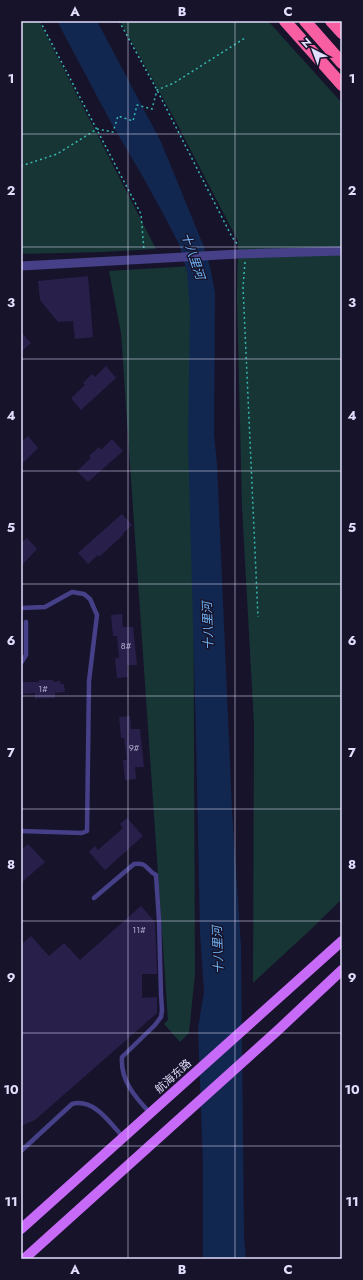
<svg xmlns="http://www.w3.org/2000/svg" width="363" height="1280" font-family="Jost,'Noto Sans SC',sans-serif">
  <style>
    .green { fill: #163534 }
    .water { fill: #12274f }
    .building { fill: #291f4b }
    .lines { fill: none; stroke-linecap: round; stroke-linejoin: round }
    .path { stroke: #37b8b4; stroke-width: 1.5; stroke-dasharray: 2 3; stroke-linecap: butt }
    .lane { stroke: #454087; stroke-width: 4.5 }
    .street { stroke: #454087; stroke-width: 9 }
    .primary { stroke: #c76af8; stroke-width: 10 }
    .highway { stroke: #f85fa3; stroke-width: 12 }
    .grid { fill: none; stroke: #e2defd; stroke-width: 1; stroke-opacity: 0.55 }
    .labels { text-anchor: middle; stroke-width: 3; stroke-linejoin: round; paint-order: stroke }
    .number-label { font-size: 9px; fill: #b4aed0 }
    .street-label { font-size: 11px; fill: #e2defd; stroke: #17132b }
    .water-label { font-size: 12px; font-style: italic; fill: #71b6f8; stroke: #17132b }
    .neatline { fill: none; stroke: #e2defd; stroke-width: 1.5 }
    .grid-label { font-size: 13px; text-anchor: middle; font-weight: bold; fill: #e2defd }
  </style>
  <rect width="100%" height="100%" fill="#17132b"/>
  <path class="green" d="M21,21H39L156,249L103,252L21,254Z
    M120,21H268L342,103V899L308,932L253,983L254,724L242,507L237,297L238,241L175,120Z
    M192,266L195,974L189,1033L180,1042L164,1024L168,1020L121,333L109,271Z"/>
  <path class="water" d="M57,21H97L161,142L204,247L210,267L215,292L214,435L217,464L232,810L241,945L244,1236L246,1259H203V1165L198,1028L204,992L200,933L196,735L188,440L190,311L187,272L179,244L166,219L142,175L114,128Z"/>
  <path class="building" d="M88,276L93,337L75,339L73,321L58,322L40,300L38,281Z
    M21,332L31,343L21,352Z
    M106,366L116,378L81,410L71,398L85,385L83,383L92,374L95,377Z
    M28,436L38,448L21,465V442Z
    M112,439L123,451L88,482L77,471L91,458L89,456L99,447L101,450Z
    M122,514L132,525L123,533L124,534L99,557L98,555L88,564L78,553Z
    M27,538L37,549L21,566V543Z
    M122,614L123,627H133L137,665H127L128,677L117,678L115,658H119L117,636H113L111,615Z
    M39,680H53V682L60,681L61,684H64L65,692L55,693V698H39L35,699V693L21,694V682H39Z
    M130,716L131,729H140L144,767H135L136,779L125,780L123,760H127L124,738H121L119,717Z
    M127,818L143,836L105,870L89,852L95,846L98,850L123,828L120,824Z
    M28,844L45,862L21,883V850Z
    M141,906L155,922L157,974H142V998L157,997V1013L35,1120L21,1126V945L31,936L49,956L64,943L80,960Z"/>
  <g class="lines">
    <path class="path" d="M40,21L141,214L144,250
      M119,21L157,90L232,237L238,245
      M21,166L57,154L97,129L113,132L118,116L133,121L137,105L152,109L157,90L174,83L245,38
      M245,262L243,287L258,617"/>
    <path class="lane" d="M21,608L45,607L72,592L84,594L90,599L97,615L89,681L87,831L82,833L21,831
      M21,663L26,655V622
      M94,898L134,864C148,862 145,869 156,875L159,920L161,995L162,1010L161,1017L155,1025L122,1057C120,1080 135,1097 150,1113
      M21,1151L72,1104C94,1098 110,1123 123,1137"/>
    <path class="street" d="M21,266L238,254L342,251"/>
    <path class="primary" d="M21,1229L342,941
      M24,1259L276,1032L342,970"/>
    <path class="highway" d="M285,21L342,85
      M305,21L342,63
      M331,21L342,33"/>
  </g>
  <path class="grid" d="M128,21V1259M235,21V1259M21,134H342M21,247H342M21,359H342M21,471H342M21,584H342M21,696H342M21,809H342M21,921H342M21,1033H342M21,1146H342"/>
  <g class="labels">
    <g class="number-label">
      <text x="126" y="649">8#</text>
      <text x="43" y="692">1#</text>
      <text x="134" y="751">9#</text>
      <text x="139" y="933">11#</text>
    </g>
    <g class="street-label">
      <text transform="translate(173 1076) rotate(-42)" y="4">航海东路</text>
    </g>
    <g class="water-label">
      <text transform="translate(193 256) rotate(71)" y="4">十八里河</text>
      <text transform="translate(208 626) rotate(-92)" y="4">十八里河</text>
      <text transform="translate(218 950) rotate(-92)" y="4">十八里河</text>
    </g>
  </g>
  <rect width="363" height="1280" fill="none" stroke="#17132b" stroke-width="44"/>
  <g transform="translate(313 50) rotate(318)" stroke="#17132b" stroke-width="3" paint-order="stroke">
  <path d="M0-3L7 15L0 10L-7 15Z" fill="#e2defd"/>
  <text y="-6" font-size="11" font-weight="bold" text-anchor="middle" fill="#e2defd">N</text>
  </g>
  <rect x="22" y="22" width="319" height="1236" class="neatline"/>
  <g class="grid-label">
    <text x="75" y="16">A</text>
    <text x="182" y="16">B</text>
    <text x="288" y="16">C</text>
    <text x="11" y="83">1</text>
    <text x="352" y="83">1</text>
    <text x="11" y="195">2</text>
    <text x="352" y="195">2</text>
    <text x="11" y="307">3</text>
    <text x="352" y="307">3</text>
    <text x="11" y="420">4</text>
    <text x="352" y="420">4</text>
    <text x="11" y="532">5</text>
    <text x="352" y="532">5</text>
    <text x="11" y="645">6</text>
    <text x="352" y="645">6</text>
    <text x="11" y="757">7</text>
    <text x="352" y="757">7</text>
    <text x="11" y="869">8</text>
    <text x="352" y="869">8</text>
    <text x="11" y="982">9</text>
    <text x="352" y="982">9</text>
    <text x="11" y="1094">10</text>
    <text x="352" y="1094">10</text>
    <text x="11" y="1206">11</text>
    <text x="352" y="1206">11</text>
    <text x="75" y="1274">A</text>
    <text x="182" y="1274">B</text>
    <text x="288" y="1274">C</text>
  </g>
</svg>
